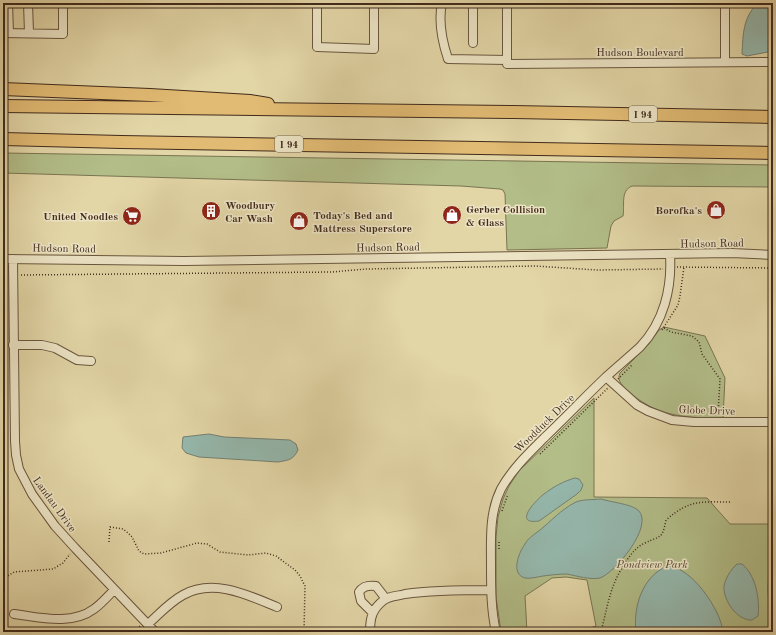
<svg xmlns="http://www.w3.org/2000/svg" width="776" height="635" font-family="'Old Standard TT',serif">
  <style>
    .green { fill: #b2bd88; stroke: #7a7452 }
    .water { fill: #95b8ad; stroke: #748073 }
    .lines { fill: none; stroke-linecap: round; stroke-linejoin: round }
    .minor-casing { stroke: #6a563e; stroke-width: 10 }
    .highway-casing { stroke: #422b1c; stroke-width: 14 }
    .path { stroke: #422b1c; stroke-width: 1.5; stroke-dasharray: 1 2; stroke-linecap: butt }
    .minor { stroke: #ece4c5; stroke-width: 8 }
    .highway { stroke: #e1ba73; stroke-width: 12 }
    .labels { text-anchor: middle; stroke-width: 3; stroke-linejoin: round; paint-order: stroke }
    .shield { fill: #ece4c5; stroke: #75624f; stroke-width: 1 }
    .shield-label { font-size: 10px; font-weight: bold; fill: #422b1c }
    .street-label { font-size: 11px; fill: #422b1c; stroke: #ece4c5 }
    .poi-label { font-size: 11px; font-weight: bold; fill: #422b1c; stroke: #ece4c5; text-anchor: start }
    .park-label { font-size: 11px; font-style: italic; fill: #584832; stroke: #ece4c5 }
  </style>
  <rect width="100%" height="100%" fill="#e2d5a6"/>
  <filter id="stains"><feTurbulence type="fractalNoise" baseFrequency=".005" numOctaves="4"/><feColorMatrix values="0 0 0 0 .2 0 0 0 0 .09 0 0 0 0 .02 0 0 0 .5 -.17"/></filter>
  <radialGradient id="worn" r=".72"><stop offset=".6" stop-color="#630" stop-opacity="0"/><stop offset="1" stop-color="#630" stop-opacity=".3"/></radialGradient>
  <path class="green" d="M3,153L773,165V187L632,186C620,191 625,205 623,216L614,221L611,226L607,248L507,250L505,194L503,190L500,189L461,186L3,173Z
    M664,327L705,336L725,378L723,418C685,418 655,417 626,389C621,384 617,380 620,373L648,345L659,330Z
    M594,398V497L707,498L730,524H773V632H588L587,629L596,626L587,580L566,577L552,578L525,596L527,632H501L496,597V537L498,517L503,499L509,486L519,471Z"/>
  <path class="water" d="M758,3H773V51L747,56L742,54C743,34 743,17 758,3Z
    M209,434L224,437L290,440L296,444L298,450C293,460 289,460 278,462L199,457L186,453L182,448L183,437Z
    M575,478L579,479L583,485L581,490L577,494L539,521C512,525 536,500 544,494C553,487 564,481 575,478Z
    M601,499C610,502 631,504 638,510C655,525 615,573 600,578C590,580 577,576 567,574C559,574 551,575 543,576C537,577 530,579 525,578C510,574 519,552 525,544C528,538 535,534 540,530C551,521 561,510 574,503C581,499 592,500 601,499Z
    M737,564H742C756,575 760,600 758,616L752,620C737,621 723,600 724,586C725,579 731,569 737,564Z
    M667,566C691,566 721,610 723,632H636C633,607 642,577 667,566Z
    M773,574V605C766,599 768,585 769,576Z"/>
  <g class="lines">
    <g class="minor-casing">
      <path id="minor" d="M8,3L9,33
        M28,3L29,33
        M317,3V47L374,49V3
        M442,3C438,22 442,41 448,59L507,60
        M507,3V64L773,62
        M3,33L63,34V3
        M473,43V3
        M725,62V3
        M3,259L184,261L732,253L773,255
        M13,259L15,441L16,455L19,469L32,494L55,526L75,548L155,632
        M13,345H42L55,348L77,360L91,361
        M606,377L637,405L648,411L672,420L694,422H773
        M373,613L361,601L359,592C363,586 368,585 376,586L386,599
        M14,614C39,617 71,626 94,609C101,604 108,596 114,590
        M148,624C159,614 170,602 183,595C213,578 248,595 277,607
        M370,632C370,618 372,609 384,600C389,596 398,596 405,594C433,590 462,590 491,590
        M496,632C491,610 491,588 491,566C491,540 489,513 501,489C512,469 528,454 544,438C565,418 585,397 606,377C617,367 629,357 640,347C664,322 672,288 670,255"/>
    </g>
    <g class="highway-casing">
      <path id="highway" d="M3,89L150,95L250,101L268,104
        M3,106L514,112L773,117
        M3,139L121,142L773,153"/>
    </g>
    <path class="path" d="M677,267L773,268
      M21,275L332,272L366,269L535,266L597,270L663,269
      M664,328L671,332L692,336L699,342L702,354L720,379L718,415
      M662,330L678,305L680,296L684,267
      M618,379L632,365
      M540,454L608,388
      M502,511L508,494
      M109,542L110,527L123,529L128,533L132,537L139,551L144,554L161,553L197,543L207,544L220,552L248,555L266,553L276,556L295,570L300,576L305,586L304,632
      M499,549V541
      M3,579L14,572L53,569L63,563L70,554
      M132,632L140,626
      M601,632C607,609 610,585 624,565C629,556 636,547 645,543C661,535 662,540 666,520C690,499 701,502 731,502"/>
    <use href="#minor" class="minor"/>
    <use href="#highway" class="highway"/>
  </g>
  <defs>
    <g id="shop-disc" transform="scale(1)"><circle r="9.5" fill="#8f2418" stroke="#ece4c5"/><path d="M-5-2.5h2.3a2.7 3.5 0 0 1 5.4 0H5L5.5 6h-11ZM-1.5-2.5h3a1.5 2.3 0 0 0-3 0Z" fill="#fff"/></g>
    <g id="building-disc" transform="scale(1)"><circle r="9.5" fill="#8f2418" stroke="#ece4c5"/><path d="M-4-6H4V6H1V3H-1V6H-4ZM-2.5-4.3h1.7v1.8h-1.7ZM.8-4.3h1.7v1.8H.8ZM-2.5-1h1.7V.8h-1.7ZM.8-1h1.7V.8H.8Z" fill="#fff"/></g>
    <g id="supermarket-disc" transform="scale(1)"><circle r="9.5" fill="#8f2418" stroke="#ece4c5"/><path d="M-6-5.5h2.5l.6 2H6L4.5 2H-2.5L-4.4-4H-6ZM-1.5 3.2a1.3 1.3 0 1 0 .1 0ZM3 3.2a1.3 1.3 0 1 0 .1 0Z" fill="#fff"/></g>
  </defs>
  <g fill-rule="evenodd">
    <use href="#shop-disc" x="716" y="210"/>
    <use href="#building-disc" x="211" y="211"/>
    <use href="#shop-disc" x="452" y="215"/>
    <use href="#supermarket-disc" x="132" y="216"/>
    <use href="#shop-disc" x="299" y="221"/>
  </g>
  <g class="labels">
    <g class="shield">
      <rect x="629" y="106" width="28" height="16" rx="3"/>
      <rect x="275" y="136" width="28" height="16" rx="3"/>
    </g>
    <g class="shield-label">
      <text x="643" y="118">I 94</text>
      <text x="289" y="148">I 94</text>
    </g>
    <g class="street-label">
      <text x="640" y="56">Hudson Boulevard</text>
      <text transform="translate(712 243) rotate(-1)" y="4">Hudson Road</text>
      <text transform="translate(388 247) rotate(-1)" y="4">Hudson Road</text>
      <text transform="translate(64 248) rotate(1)" y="4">Hudson Road</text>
      <text transform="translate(707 410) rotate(2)" y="4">Globe Drive</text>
      <text transform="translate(544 423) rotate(-44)" y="4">Woodduck Drive</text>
      <text transform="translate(55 504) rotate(54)" y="4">Landau Drive</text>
    </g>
    <g class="poi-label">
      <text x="225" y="209">Woodbury<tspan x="225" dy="13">Car Wash</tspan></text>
      <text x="466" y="213">Gerber Collision<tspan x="466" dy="13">&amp; Glass</tspan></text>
      <text x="702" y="214" text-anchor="end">Borofka's</text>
      <text x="313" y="219">Today's Bed and<tspan x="313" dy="13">Mattress Superstore</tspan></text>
      <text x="118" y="220" text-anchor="end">United Noodles</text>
    </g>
    <g class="park-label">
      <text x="652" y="568">Pondview Park</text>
    </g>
  </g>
  <rect width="776" height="635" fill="none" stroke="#e2d5a6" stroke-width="16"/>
  <rect x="4" y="4" width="768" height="627" fill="none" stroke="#422b1c" stroke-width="2"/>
  <rect x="8" y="8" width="760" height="619" fill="none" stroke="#422b1c"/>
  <rect width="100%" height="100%" filter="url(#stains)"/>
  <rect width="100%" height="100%" fill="url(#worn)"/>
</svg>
